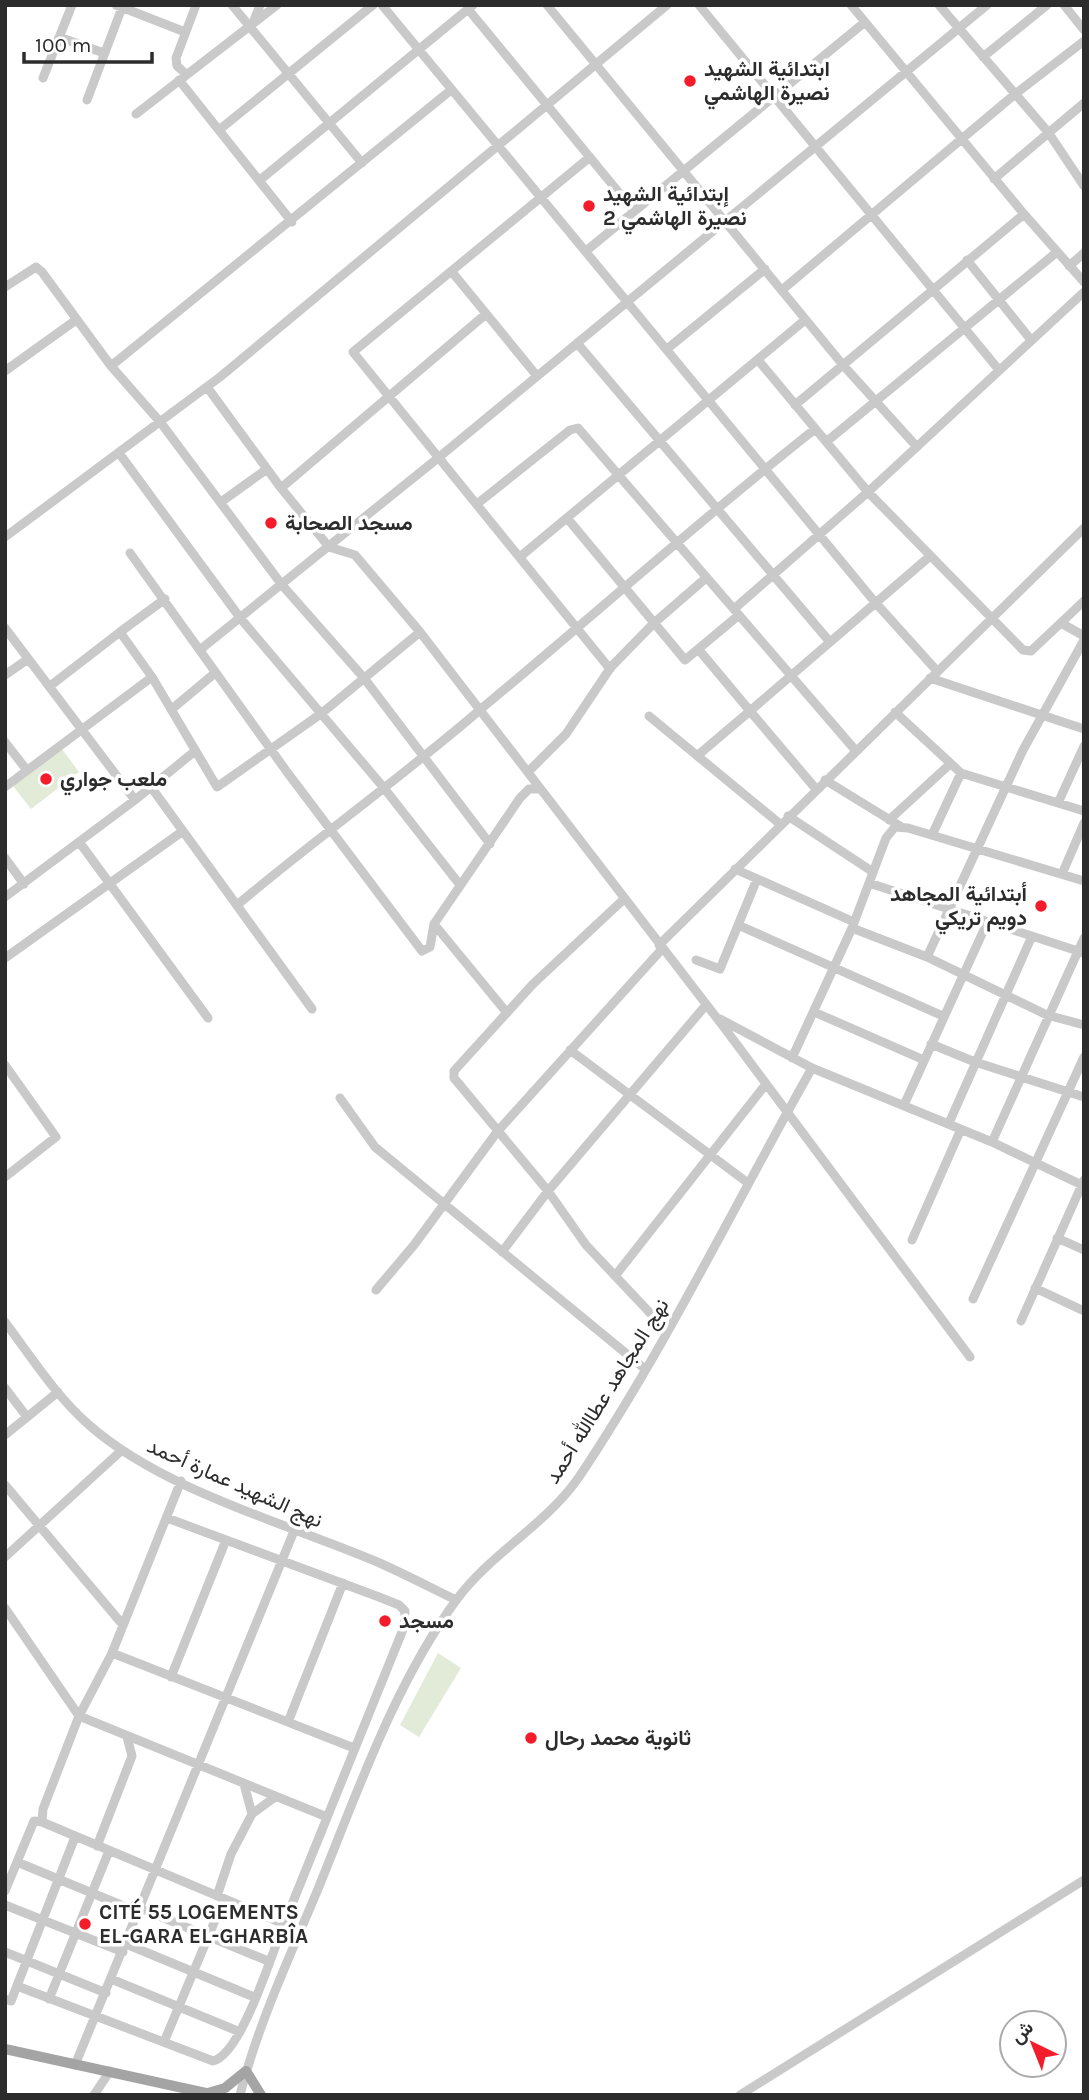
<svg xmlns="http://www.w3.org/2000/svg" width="1089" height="2100" font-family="Karla,Vazirmatn,sans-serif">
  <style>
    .green { fill: #e2ebd7 }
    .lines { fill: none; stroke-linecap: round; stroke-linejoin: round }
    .minor { stroke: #c9c9c9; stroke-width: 9 }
    .major { stroke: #a4a4a4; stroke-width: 10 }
    .poi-dot { fill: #f41c2a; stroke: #fff; stroke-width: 2.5 }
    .labels { text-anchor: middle; stroke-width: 7; stroke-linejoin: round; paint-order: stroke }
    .poi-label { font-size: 21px; font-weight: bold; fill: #2c2c2c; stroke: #fff; text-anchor: start }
    .street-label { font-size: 21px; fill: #2c2c2c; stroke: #fff }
  </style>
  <rect width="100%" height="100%" fill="#fff"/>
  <path class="green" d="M62,749L79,772L31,809L13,786Z
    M438,1653L461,1668L419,1737L400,1725Z"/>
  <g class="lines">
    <path class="minor" d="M116,5L185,32
      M232,5L362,163
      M382,5L874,601L937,671
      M547,5L843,365L917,447
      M699,5L999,370
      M851,5L1024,214L1084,282
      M939,5L1048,132L1084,186
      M1064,5L1084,30
      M468,9L634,211
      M253,23L260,5
      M59,37L104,53
      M983,57L1047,5
      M186,74L177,66L176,58L196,5
      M43,78L72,5
      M179,80L292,222
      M87,100L123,5
      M136,114L277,5
      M219,130L373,5
      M590,157L353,352L610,669
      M994,179L1084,103
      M260,180L473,5
      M586,251L865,22
      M967,260L1031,340
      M1069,266L1084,253
      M452,272L537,376
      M5,287L36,267L42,272L111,366L161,423L282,585L364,678L490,844
      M782,290L1014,95L1084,41
      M577,343L829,641
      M667,349L765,269
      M758,360L868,492L1023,650L1031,651L1084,601
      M111,366L451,90
      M5,371L76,320
      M207,387L281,488L329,547L355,555L420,632L726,1030L970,1357
      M795,405L1024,214
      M826,442L1057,252
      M119,453L241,619L384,788L460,885
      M281,488L486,314
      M221,502L267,469
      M477,504L570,430L578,428L856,751
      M567,518L685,660L739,615
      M5,537L220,377L667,5
      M130,553L287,772L422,951L430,947L434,924L520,798L529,789H540
      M521,556L805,320
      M165,599L120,632L152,677L217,787L322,713L420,632
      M734,609L868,492L1084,292
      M1061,623L1084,636
      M5,628L135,800L195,751
      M1084,640L1023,750L927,957L1047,1015L1084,1025
      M201,649L438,458L987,5
      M5,675L28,659
      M930,678L1084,729
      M50,686L120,632
      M172,709L215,673
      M895,712L961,773L1084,811
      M649,716L780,824
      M5,742L26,769
      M697,756L750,711L699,650
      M528,772L566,734L611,667L654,623L706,578
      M825,780L900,826
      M5,787L152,677
      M151,787L312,1009
      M816,789L750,711L929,557
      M1058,803L1084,746
      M788,816L873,872
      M889,820L949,765
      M932,835L961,773
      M80,843L208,1018
      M5,858L24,884
      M735,869L854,922
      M1062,874L1084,823
      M869,883L1084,953
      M5,897L135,800
      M624,899L533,984L454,1071V1078L548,1191L586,1245L667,1331
      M237,905C317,838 402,777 481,709C593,616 701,519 815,429
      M434,924L507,1013
      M738,925L943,1016
      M852,928L927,957
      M659,945L1084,528
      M5,958L183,831
      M696,960L720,969L757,879
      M814,1012L924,1060
      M720,1019L812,1068L992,1142L1084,1186
      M931,1044L975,1062L1084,1097
      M570,1050L748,1183
      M792,1058L852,928L886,838L895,827L908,828L1084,881
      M5,1065L56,1137L5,1177
      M340,1098L375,1147L645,1369
      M904,1105L987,923
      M949,1123L1032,936
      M992,1142L1084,938
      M1057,1238L1084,1250
      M912,1240L961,1129
      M502,1252L548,1191L706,1005
      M615,1276L766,1084
      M1035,1288L1084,1311
      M376,1290L414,1245L497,1132L662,949
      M973,1299L1084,1057
      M1021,1321L1084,1180
      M5,1322C31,1357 56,1396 89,1425C163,1490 285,1523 375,1561C403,1573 429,1587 456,1600
      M5,1388L27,1417
      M5,1435L58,1392
      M5,1485L123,1625
      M167,1518L379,1597L399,1605L405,1611L404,1627L284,1924L42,1822L43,1809L79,1716L112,1653L181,1481
      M5,1557L122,1450
      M5,1608L79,1716L327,1817
      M112,1653L354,1748
      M171,1677L226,1540
      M288,1722L343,1583
      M252,1814L275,1797
      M97,1846L132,1756L127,1737
      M17,1862L138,1912
      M5,1891L34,1821L42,1822
      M217,1896L231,1854L252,1814L244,1784
      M5,1905L123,1952
      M140,1908L268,1961
      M126,1944L254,1997
      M5,1952L106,1993
      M111,1979L240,2032
      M17,1986L213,2061C242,2054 272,1952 284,1924
      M5,1999L11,2001L75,1837
      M49,1999L109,1851
      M164,2042L224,1899
      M75,2065L294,1531
      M94,2095L110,2071
      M240,2095C258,2024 290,1956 318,1889C357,1793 395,1683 457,1599C492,1552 546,1525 579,1477C666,1347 735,1204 812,1068
      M740,2095L1084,1880"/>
    <path class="major" d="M5,2049L215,2095
      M208,2093L225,2088L246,2071L261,2095"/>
  </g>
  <g class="poi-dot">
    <circle cx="690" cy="81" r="7"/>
    <circle cx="589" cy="206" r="7"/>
    <circle cx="271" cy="523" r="7"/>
    <circle cx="46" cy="779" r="7"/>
    <circle cx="1041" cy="906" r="7"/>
    <circle cx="385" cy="1621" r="7"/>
    <circle cx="531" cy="1738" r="7"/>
    <circle cx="85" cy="1924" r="7"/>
  </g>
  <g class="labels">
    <g class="poi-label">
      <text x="704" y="76">ابتدائية الشهيد<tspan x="704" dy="24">نصيرة الهاشمي</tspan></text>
      <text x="603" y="201">إبتدائية الشهيد<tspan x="603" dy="24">نصيرة الهاشمي 2</tspan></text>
      <text x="285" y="530">مسجد الصحابة</text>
      <text x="60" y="786">ملعب جواري</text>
      <text x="1027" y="901" text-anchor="end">أبتدائية المجاهد<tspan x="1027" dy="24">دويم تريكي</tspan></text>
      <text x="399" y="1628">مسجد</text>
      <text x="545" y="1745">ثانوية محمد رحال</text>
      <text x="99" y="1919">CITÉ 55 LOGEMENTS<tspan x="99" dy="24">EL-GARA EL-GHARBÎA</tspan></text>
    </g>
    <g class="street-label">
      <text transform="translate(607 1391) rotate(-58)" y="7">نهج المجاهد عطاالله أحمد</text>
      <text transform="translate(235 1483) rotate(24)" y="7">نهج الشهيد عمارة أحمد</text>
    </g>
  </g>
  <rect width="1089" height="2100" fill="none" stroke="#2c2c2c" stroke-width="14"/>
  <g transform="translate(1033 2044) rotate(317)"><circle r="33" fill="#ffffff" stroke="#ababab" stroke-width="2"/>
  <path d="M0-5L12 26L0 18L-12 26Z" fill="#f41c2a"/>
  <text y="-10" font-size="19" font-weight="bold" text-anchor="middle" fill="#2c2c2c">ش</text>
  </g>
  <path d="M24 52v10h128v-10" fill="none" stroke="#2c2c2c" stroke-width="3.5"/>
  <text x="35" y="52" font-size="21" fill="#2c2c2c" stroke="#ffffff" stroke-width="5" paint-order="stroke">100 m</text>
</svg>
